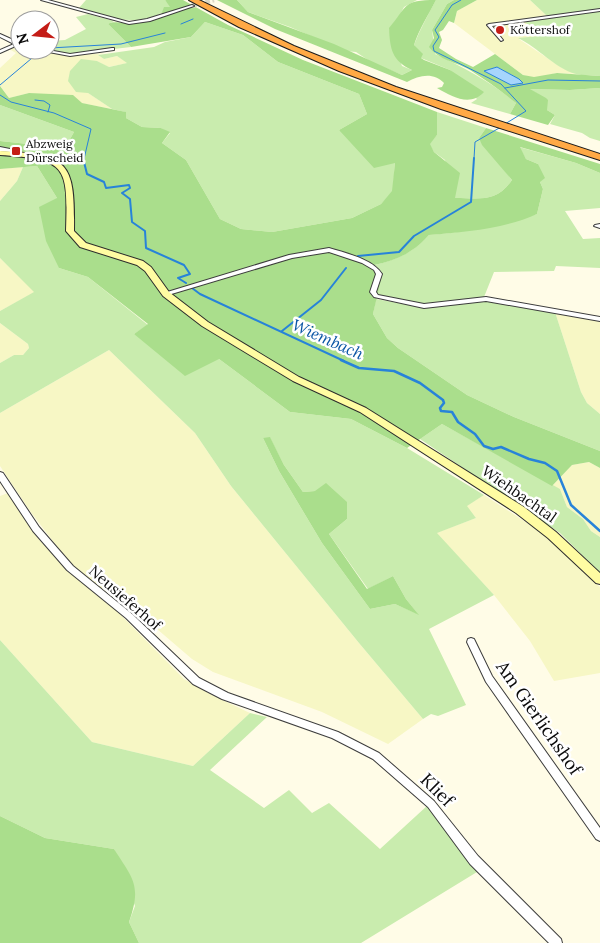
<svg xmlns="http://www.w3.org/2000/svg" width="600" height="943" font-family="Lora,serif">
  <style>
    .farmland { fill: #f7f7c5 }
    .green { fill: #c9ecae; fill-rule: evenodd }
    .forest { fill: #aade8c; fill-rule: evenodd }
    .water { fill: #a6d5fc; stroke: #2783d9 }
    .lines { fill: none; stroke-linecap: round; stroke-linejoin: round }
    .stream-far2 { stroke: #2783d9; stroke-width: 1 }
    .stream-far1 { stroke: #2783d9; stroke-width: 2 }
    .stream { stroke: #2783d9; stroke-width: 2.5 }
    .minor-tunnel { stroke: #dad8c6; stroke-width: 4.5; stroke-dasharray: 4.5 2.5; stroke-linecap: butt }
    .minor-casing { stroke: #3d3d3d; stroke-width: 2 }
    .tertiary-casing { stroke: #3d3d3d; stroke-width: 2 }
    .secondary-casing { stroke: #2c2c2c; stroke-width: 2 }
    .motorway-casing { stroke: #1b1b1b; stroke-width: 2 }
    .minor { fill: #fff; fill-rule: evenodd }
    .tertiary { fill: #fff; fill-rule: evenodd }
    .secondary { fill: #fffca2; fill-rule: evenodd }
    .motorway { fill: #ffa945; fill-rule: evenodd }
    .poi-dot { fill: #c41d17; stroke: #fff; stroke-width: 2 }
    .labels { text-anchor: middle; stroke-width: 5; stroke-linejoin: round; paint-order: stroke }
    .far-poi-label { font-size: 12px; fill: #0a0a0a; stroke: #fff; text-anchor: start }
    .street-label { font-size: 15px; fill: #0a0a0a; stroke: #fff }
    .water-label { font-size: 16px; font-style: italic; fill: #0a55a5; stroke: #fff }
    .near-street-label { font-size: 18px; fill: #0a0a0a; stroke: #fff }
  </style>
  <rect width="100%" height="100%" fill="#fffce7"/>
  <path class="farmland" d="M477,0H530L549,18L526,22L540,36L519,39L562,68L577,74L557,73L534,78L523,75L454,23L457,11Z
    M18,45L20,46V50H36L71,56L105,53L98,55L104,59L117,56L128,63L108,67L97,61L88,93L112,109L29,93L9,98L0,86V68L16,53L9,49Z
    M23,167L17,181L0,201V169Z
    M0,258L35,292L0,311Z
    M555,312L600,321V414L587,403L581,392Z
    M0,323L28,344L29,348L23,355H14L0,363Z
    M109,350L195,433L231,486L359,643L423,719L388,744L322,712L213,672L192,659L157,629L89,580L68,561L30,511L0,466V413Z
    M589,462L600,468V537L591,531L583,519L567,507L560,489L552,486L572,465Z
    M8,493L37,537L70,573L114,608L184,679L214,696L250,713L193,766L92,742L0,640V496Z
    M484,495L544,534L600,587V673L554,681L530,641L494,595L436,533L476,518L466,506Z"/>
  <path class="green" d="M86,0H165L171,7C143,29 109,19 79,8Z
    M237,0H417L404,7L400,15L389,29L402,66L412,70L402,75L371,62L356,52L346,51L290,27L248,12Z
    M436,0H454L447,4L432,30L435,54C465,68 491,82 516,103L510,114L471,103L477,99L450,70L421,58L414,45C420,29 428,15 436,0Z
    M530,0H600V9L547,16Z
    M600,11V76C592,75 583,76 576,74C554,68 539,48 518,38L540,36L525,22Z
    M88,14L114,21L108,24L131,47L70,54L44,50H50V41L65,40L86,29L76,17Z
    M205,22L243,35L278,62L359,94L367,114L339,130L395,162L393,191L381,204L352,218L272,232L241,229L220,219L186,160L162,143L170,133L161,128L142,127L126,118L125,112L112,109L88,93L76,92L68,81L70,71L81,59L97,61L109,67L127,63L117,56L104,59L98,55L154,47L165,42L191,37Z
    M600,88V141L590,138L582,133L550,124L555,115L547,110L538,94L529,89L570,90Z
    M0,105L74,132L65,148L0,141Z
    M437,112L486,128L479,138L512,180C496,203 480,198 455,198L445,160L434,152L429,144L437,135Z
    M519,147L576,163L600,173V208L565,211L583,239L600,238V268L556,266L554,271L494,272L484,297L424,304L377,295L374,265C396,260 414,252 429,235C468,232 500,225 537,214L543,189L540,182L538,164L526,159Z
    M37,166L57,198L59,268L88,277L148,325L134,334L219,359L290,412L351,419L407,448L484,495L467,506L476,518L437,533L494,595L429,629L466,705L438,716L431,714L423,719L359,643L231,486L195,433L109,350L0,413V363L14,355H23L29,348L28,344L0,323V311L34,292L0,258V201L17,181L23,167ZM263,438H270L284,465L303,492L315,491L347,519L329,534L368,589L393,576L406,599L418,614L395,604L370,609L322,543L279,471Z
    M376,299L425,308L484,300L555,312L581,392L587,403L600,414V451L514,417L467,395L398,348L387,338L373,314Z
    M442,424L560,489L567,507L583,519L591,531L600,537V573L560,533L420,439Z
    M0,640L92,742L193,766L250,713L267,717L210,770L264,808L289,790L312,813L329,803L380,849L428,805L477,872L361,943H139L129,922L135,906L114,849L45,838L0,816Z"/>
  <path class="forest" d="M165,0H183L228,25L303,60L437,112V135L430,144L434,152L460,173L455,198C480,198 496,203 512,180L482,145L479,138L486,128L600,164V173L576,163L520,147L526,159L538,164L545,178L540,182L543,189L537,214C504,229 465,232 429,235C413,253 397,260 374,265L382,275L373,314L387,338L398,348L467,395L514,417L600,451V468L589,462L572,465L552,486L442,424L407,448L351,419L290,412L219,359L185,376L134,334L148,324L88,277L59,268L46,241L39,207L57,198L37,166L0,169V141L65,148L74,132L0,105V86L9,98L29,93L73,95L82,103L126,112V118L142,127L161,128L170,132L162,143L186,160L220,219L241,229L272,232L352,218L381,204L392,191L395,163L374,168L339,130L367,114L359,94L278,62L243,35L205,22L191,37L131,47L108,24C114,21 117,23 124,23C136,23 149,18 161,15L164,7H170Z
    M217,0H237L248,12L334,44L402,75L412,70C392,61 390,49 389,28C408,6 402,0 436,0C428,16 419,29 414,45L423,54L421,58L424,60L450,70L484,92C470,107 453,97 437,88L442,87L444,83C434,72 419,75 407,82L275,29Z
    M454,0H477L457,11L454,23L449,21L443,30L439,32L442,40L439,48L456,59L473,67L495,54L523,75L534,77L557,73L600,76V88L570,90L530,89L546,98L548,100L547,110L555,115L548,125L510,114L516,103C501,91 486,80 470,70C456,62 439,60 429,47L434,38L432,30L447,4ZM497,67L519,79L515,85L484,71Z
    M270,437L284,465L303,492L315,491L326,483L347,502V519L329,534L367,589L393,576L406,599L419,615L395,604L370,609L322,543L279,471L263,438Z
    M0,816L45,838L114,849C133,879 142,885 129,922L139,943H0Z"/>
  <path class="water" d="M497,67L519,79L523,83L511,85L484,71Z"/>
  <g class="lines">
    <path class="stream-far2" d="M461,0L452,5L435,30L439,37L433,46L434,51L501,84L526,111L505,124
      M181,24L193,19
      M50,48L121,44L165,33
      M0,85L38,53
      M505,88L548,80L600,81
      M0,95L11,102L54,113L91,129L84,159
      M35,100L44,101L50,105L48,112
      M474,159L475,142L501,127"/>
    <path class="stream-far1" d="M83,158L87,174L104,182L106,188L129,185L130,188L122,193L130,199L132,222L145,231L146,248L184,265L190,274L178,278L186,283
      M358,256L399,252L414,236L471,202L474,158
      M192,288L200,294L344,361
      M282,331L321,300L346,268"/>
    <path class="stream" d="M341,360L359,368L394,371L420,383L443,400L444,403L440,408L441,411L452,412L458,422L475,434L484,446L493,449L501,447L529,459L545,463L557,471L571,505L600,531"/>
    <path class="minor-tunnel" d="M192,6L214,0"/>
    <g class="minor-casing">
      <path id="minor" d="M41,0H48L129,22L147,19L192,5L194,6L150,21L129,24Z
        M600,9V11L492,26L503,40L501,41L487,25L489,24Z
        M0,34L20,43V44L0,53V50L14,44L0,37Z
        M112,48H114V50L70,56L38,50H48L70,54Z
        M600,224V228L594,226L595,225Z
        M329,248C345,253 373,259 382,274L376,292L378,295L424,304L486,297L600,317V321L486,301L424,308L374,297L370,292L376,274L374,270L362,263L329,252L292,258L168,295L166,296L163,294L164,293L289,255Z
        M0,472L3,473L39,527L73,566L132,614L199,678L228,693L338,732L379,753L434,801L478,856L561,939L562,943H549L470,864L428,807L373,759L332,738L222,699L193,684L126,618L67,570L33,531L0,481Z
        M471,638L474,639L492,676L600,828V841L596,839L486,682L467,642L468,639Z"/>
    </g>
    <g class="tertiary-casing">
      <path id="tertiary" d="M0,147L15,150L17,154L14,156L12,155L10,152L0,151Z"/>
    </g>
    <g class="secondary-casing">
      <path id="secondary" d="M0,151C69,155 75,161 74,231L86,243L143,261L151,267L169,292L208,322L299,377L366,408L524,507L556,532L600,573V584L596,583L548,538L516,513L360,412L293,381L202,326L163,296L145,271L137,265L80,247L66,231C68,166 67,159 0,155Z"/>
    </g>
    <g class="motorway-casing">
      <path id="motorway" d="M189,0H199L294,46L396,87L600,154V160L441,109L339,71L239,27Z"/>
    </g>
    <use href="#minor" class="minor"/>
    <use href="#tertiary" class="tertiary"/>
    <use href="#secondary" class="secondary"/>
    <use href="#motorway" class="motorway"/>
  </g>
  <g class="poi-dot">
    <circle cx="500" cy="30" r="5"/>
    <rect x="11" y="146" width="10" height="10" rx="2.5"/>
  </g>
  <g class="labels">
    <g class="far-poi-label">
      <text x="510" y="34">Köttershof</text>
      <text x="26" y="148">Abzweig<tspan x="26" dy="14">Dürscheid</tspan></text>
    </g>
    <g class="street-label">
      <text transform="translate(519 494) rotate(35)" y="5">Wiehbachtal</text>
      <text transform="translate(125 598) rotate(41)" y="5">Neusieferhof</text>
    </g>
    <g class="water-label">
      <text transform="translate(328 339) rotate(24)" y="6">Wiembach</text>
    </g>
    <g class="near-street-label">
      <text transform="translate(539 718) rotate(55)" y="6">Am Gierlichshof</text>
      <text transform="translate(437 790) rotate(45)" y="6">Klief</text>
    </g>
  </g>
  <g transform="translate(35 35) rotate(254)"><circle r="24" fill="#ffffff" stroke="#9d9d9d"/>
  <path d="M0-4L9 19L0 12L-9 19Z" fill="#c41d17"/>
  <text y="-8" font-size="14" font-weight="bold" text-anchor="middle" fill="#0a0a0a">N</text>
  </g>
</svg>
